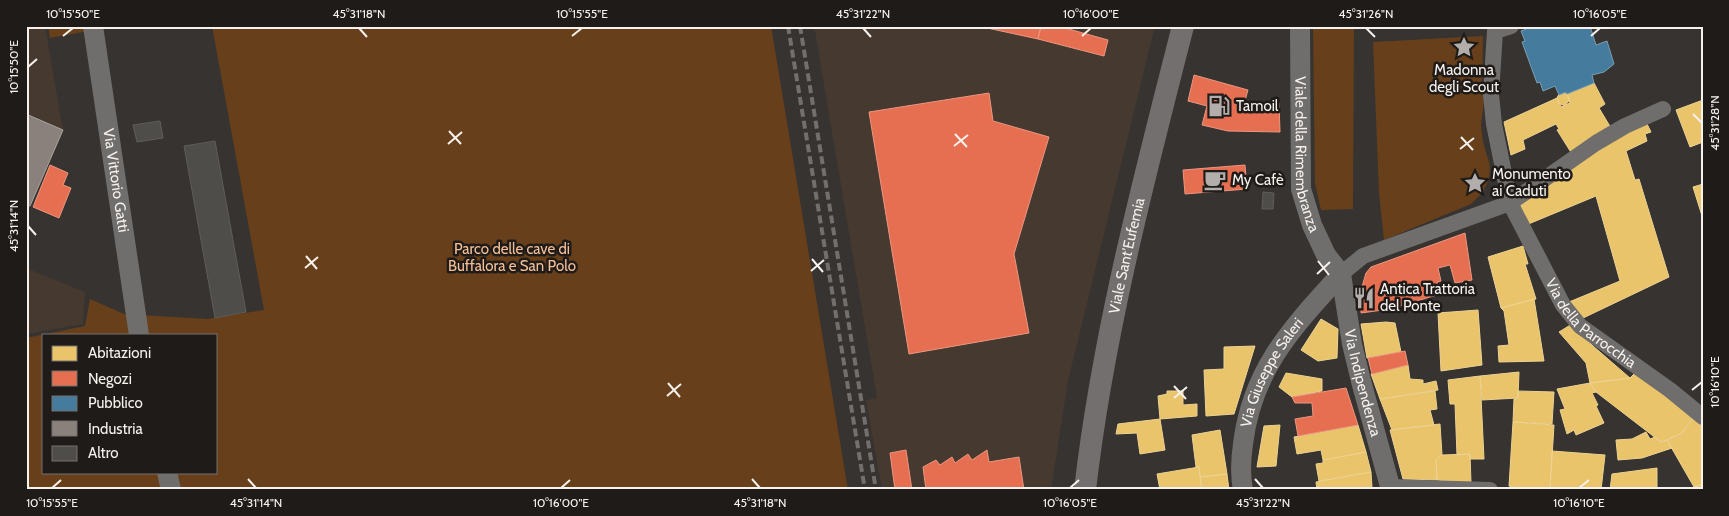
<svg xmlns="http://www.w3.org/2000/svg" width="1729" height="516" font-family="Cabin,sans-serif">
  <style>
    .built { fill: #453930 }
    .green { fill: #683f1b; fill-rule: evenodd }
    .homes { fill: #e9c46a; stroke: #edd291 }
    .shops { fill: #e76f51; stroke: #ec9680 }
    .public { fill: #457b9d; stroke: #7a9eb5 }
    .industry { fill: #8a817c; stroke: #aaa39e }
    .building { fill: #4f4d4a; stroke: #5f5c5a }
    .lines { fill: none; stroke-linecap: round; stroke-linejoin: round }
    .minor { stroke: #706e6c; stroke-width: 16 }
    .tertiary { stroke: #706e6c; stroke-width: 20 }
    .secondary { stroke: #726f6e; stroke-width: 22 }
    .rail { stroke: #726f6d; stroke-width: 4; stroke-dasharray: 8 4; stroke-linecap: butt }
    .ticks { fill: none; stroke: #f6f1ed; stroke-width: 2 }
    .labels { text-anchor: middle; stroke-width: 5; stroke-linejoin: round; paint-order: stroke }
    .poi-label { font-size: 15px; fill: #f6f1ed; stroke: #1e1b18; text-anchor: start }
    .street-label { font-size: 15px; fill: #f6f1ed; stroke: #1e1b18 }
    .park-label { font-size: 15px; fill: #f5bf96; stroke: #1e1b18 }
    .neatline { fill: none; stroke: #f6f1ed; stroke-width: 2 }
    .ticks-label { font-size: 12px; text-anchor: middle; fill: #f6f1ed }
  </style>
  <rect width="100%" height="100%" fill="#363330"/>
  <path class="built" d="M26,26H45L63,130L26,214Z
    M814,26H1155L1068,381L1051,490H882L866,400L877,398Z
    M26,268L85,292L83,324L26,334Z"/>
  <path class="green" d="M48,26H116L50,38Z
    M212,26H771L848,490H26V338L85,326L90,299L124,314L207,319L264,310ZM44,335H216V472H44Z
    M1313,26H1354L1353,209L1321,210L1315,183Z
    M1483,36L1482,90L1484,101L1481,125L1483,142L1490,166L1489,179L1483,192L1471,204L1384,240L1379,193L1373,42Z"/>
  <path class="homes" d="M1594,83L1605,104L1599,108L1611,128L1572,154L1557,130L1559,129L1556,124L1523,140L1525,149L1511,155L1504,122L1557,98L1561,107L1570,103L1567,94Z
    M1557 99a6 6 0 1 1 12 0a6 6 0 1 1-12 0Z
    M1703,100V142L1690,147L1676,110Z
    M1647,124L1651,132L1645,134L1647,141L1626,151L1635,180L1639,179L1669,277L1581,319L1569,302L1620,281L1596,196L1526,225L1520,203L1628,131Z
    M1703,184V219L1693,187Z
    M1523,246L1528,264H1525L1536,299L1501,308L1488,257Z
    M1534,299L1544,361L1499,362L1498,346L1509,345L1504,311L1501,308Z
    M1478,310L1482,365L1441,371L1438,313Z
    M1321,319L1338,329L1337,358L1318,361L1301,350Z
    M1386,322L1395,323L1401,352L1367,358L1361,324Z
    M1572,324L1593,346L1630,378L1590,383L1586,363L1559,332Z
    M1255,346L1234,414L1206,416L1204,370L1224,369V347Z
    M1408,365L1410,379L1423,380V384L1436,381L1438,390L1380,399L1371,374Z
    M1519,372L1518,398L1482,400L1480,376Z
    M1286,373L1322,379V391L1292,397L1279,387Z
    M1635,373L1695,415L1682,433L1661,442L1596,392L1590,383L1630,378Z
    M1480,376L1484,459H1470V454L1457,455L1455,404H1450L1448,380Z
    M1590,383L1596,392L1592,393L1598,405L1596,406L1604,423L1576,435L1574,430L1567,434L1560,410L1565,409L1557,389Z
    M1167,391H1183V405L1197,404V416L1160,419L1158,396L1167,394Z
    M1435,391L1437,409L1430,410L1434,425L1392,430L1380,399Z
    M1518,391L1554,392L1552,424L1513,422L1514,399L1518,398Z
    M1694,417L1703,424V484L1694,487L1667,440L1682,433Z
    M1160,419L1165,450L1140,454L1137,433L1116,434L1118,424Z
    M1513,422L1554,425L1550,490H1521L1509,486Z
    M1440,424L1442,455L1436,460L1437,480L1403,479L1390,430Z
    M1280,425L1276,466L1257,467L1264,426Z
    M1358,425L1366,452L1323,460L1321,450L1297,454L1294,437Z
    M1220,430L1227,474L1200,477L1199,467H1196L1192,435Z
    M1646,432L1650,439L1655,437L1661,442L1667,440L1672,448L1642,458L1618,460L1616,440L1632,439Z
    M1552,451L1605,455L1601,490H1550Z
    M1366,452L1371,472L1319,481L1316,464L1323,463V460Z
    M1470,454L1471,483L1437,480L1436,460L1442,455Z
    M1199,467L1202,490H1160L1157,474Z
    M1657,468V488L1610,490L1612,474Z
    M1371,472L1372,487L1357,490H1317L1316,482Z
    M1227,474L1229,490H1202L1200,477Z
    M1703,484V490H1694V487Z
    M1668,488V490H1610Z"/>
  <path class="shops" d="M978,26H1041L1038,39Z
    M1041,26H1058L1108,40L1104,56L1038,39Z
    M1194,75L1248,90L1244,104L1279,103L1280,132L1228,131L1202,125L1207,106L1188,101Z
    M989,93L993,121L1049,137L1014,254L1029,333L909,354L869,112Z
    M50,165L68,173L63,185L71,188L59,218L33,207Z
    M1245,165L1247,189L1185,194L1183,170Z
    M1465,233L1472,280L1455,283L1450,265L1438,268L1441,281L1437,282L1440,294L1390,309L1361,313V290L1366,273L1371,267Z
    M1405,351L1408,365L1372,374L1368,358Z
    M1346,388L1358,425L1298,436L1295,419L1313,416L1312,403H1295L1292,397Z
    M906,450L912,490H895L890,453Z
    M987,450L989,462L1019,457L1024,490H926L923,467L936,460L940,465L952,457L955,463L968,454L972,460Z"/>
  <path class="public" d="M1534,26H1590L1596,45L1607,41L1614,64L1604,72L1592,75L1594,83L1567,94L1566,92L1559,95L1555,86L1543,91L1540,82L1537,83L1522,42L1525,41L1521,31Z"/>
  <path class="industry" d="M26,114L63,130L30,206L26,205Z"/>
  <path class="building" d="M160,121L163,138L137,142L133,125Z
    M215,141L246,312L215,318L184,146Z
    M1263,192L1274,193L1273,209H1262Z"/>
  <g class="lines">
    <g class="minor">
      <path id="s1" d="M1511,26L1495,31L1491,95L1494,124L1510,203L1563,305L1580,326L1670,390L1703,417"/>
      <path d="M1341,274L1363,256L1510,203L1596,143L1625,126L1663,109"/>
      <path d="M1391,487L1490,490"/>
    </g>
    <g class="tertiary">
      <path id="s2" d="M93,26L139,335"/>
      <path id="s3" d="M1300,26L1301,189L1312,225L1326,255L1341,274L1352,344L1361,381L1391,490"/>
      <path d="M167,472L171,490"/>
      <path id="s4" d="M1243,490C1240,475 1241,458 1243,444C1252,369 1293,327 1341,274"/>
    </g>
    <path class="secondary" id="s5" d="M1085,490C1103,333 1144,179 1183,26"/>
    <path class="rail" d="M788,26L865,490
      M800,26L876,490"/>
  </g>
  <path class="ticks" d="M359,28L367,37M863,28L871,37M1366,28L1375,37M63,36L73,28M572,36L582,28M1082,36L1091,28M1591,36L1600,28M28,67L37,59M1693,114L1702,123M449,131L461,144M955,134L967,147M1461,137L1473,150M448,144L462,132M954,146L968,135M1460,149L1474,138M28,226L36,235M306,256L317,269M812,259L823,272M1318,261L1329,275M305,268L318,257M811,271L824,260M1317,274L1330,262M668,383L680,397M1174,386L1186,399M1692,390L1702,382M667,396L681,384M1174,398L1187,387M248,479L256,488M752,479L760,488M1255,479L1263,488M52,488L61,480M561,488L570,480M1070,488L1079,480M1579,488L1589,480"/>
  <defs>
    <g id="sight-bare" transform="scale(1.725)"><path d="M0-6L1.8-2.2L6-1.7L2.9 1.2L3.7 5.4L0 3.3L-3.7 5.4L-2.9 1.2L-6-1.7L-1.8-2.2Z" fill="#b3aeab" stroke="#1e1b18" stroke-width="2.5" paint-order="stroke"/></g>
    <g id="fuel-bare" transform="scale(1.725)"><path d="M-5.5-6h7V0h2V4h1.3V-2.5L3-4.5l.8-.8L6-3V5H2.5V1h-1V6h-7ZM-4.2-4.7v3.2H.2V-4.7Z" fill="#b3aeab" stroke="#1e1b18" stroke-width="2.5" paint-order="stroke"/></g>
    <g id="cafe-bare" transform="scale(1.725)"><path d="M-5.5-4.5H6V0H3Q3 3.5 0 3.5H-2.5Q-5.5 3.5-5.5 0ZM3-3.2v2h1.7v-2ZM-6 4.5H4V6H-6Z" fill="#b3aeab" stroke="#1e1b18" stroke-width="2.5" paint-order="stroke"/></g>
    <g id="restaurant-bare" transform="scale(1.725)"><path d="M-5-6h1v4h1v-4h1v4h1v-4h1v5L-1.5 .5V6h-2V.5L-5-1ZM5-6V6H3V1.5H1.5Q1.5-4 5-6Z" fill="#b3aeab" stroke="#1e1b18" stroke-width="2.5" paint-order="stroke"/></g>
  </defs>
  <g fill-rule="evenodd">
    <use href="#sight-bare" x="1464" y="47"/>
    <use href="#fuel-bare" x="1219" y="106"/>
    <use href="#cafe-bare" x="1215" y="180"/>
    <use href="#sight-bare" x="1475" y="183"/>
    <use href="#restaurant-bare" x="1364" y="298"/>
  </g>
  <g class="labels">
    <g class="poi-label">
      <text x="1464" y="75" text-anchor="middle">Madonna<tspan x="1464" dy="17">degli Scout</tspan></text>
      <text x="1236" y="111">Tamoil</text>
      <text x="1492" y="179">Monumento<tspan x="1492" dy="17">ai Caduti</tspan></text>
      <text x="1232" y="185">My Cafè</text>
      <text x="1380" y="294">Antica Trattoria<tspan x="1380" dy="17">del Ponte</tspan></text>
    </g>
    <g class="street-label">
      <text dy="5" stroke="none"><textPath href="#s3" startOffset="129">Viale della Rimembranza</textPath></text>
      <text dy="5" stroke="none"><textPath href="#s2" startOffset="156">Via Vittorio Gatti</textPath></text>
      <text dy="5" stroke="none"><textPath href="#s5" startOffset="238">Viale Sant'Eufemia</textPath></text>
      <text dy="5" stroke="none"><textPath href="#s1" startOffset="338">Via della Parrocchia</textPath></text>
      <text dy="5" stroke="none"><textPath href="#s4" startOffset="124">Via Giuseppe Saleri</textPath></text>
      <text dy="5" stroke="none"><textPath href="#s3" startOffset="369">Via Indipendenza</textPath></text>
    </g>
    <g class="park-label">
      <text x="512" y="254">Parco delle cave di<tspan x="512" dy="17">Buffalora e San Polo</tspan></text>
    </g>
  </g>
  <rect width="1729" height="516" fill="none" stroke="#1e1b18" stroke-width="55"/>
  <rect x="42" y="334" width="175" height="140" fill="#1e1b18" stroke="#74716d"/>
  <rect x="52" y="346" width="25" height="15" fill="#e9c46a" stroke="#74716d"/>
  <text x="88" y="358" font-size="15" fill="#f6f1ed">Abitazioni</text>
  <rect x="52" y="371" width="25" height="15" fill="#e76f51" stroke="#74716d"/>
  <text x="88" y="384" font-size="15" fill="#f6f1ed">Negozi</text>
  <rect x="52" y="396" width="25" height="15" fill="#457b9d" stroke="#74716d"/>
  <text x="88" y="408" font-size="15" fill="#f6f1ed">Pubblico</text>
  <rect x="52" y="421" width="25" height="15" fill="#8a817c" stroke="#74716d"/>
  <text x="88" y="434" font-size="15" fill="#f6f1ed">Industria</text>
  <rect x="52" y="446" width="25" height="15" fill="#4f4d4a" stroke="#74716d"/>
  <text x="88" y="458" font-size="15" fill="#f6f1ed">Altro</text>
  <rect x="28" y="28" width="1674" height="460" class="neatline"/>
  <g class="ticks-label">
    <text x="73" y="18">10°15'50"E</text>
    <text x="359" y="18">45°31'18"N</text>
    <text x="582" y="18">10°15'55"E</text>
    <text x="863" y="18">45°31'22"N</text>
    <text x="1091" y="18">10°16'00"E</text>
    <text x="1366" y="18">45°31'26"N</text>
    <text x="1600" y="18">10°16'05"E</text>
    <text transform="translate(14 67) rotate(-90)" y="4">10°15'50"E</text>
    <text transform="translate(1715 123) rotate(-90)" y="4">45°31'28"N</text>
    <text transform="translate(14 226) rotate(-90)" y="4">45°31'14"N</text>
    <text transform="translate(1715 382) rotate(-90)" y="4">10°16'10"E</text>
    <text x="52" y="507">10°15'55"E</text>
    <text x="256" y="507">45°31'14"N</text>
    <text x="561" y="507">10°16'00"E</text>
    <text x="760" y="507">45°31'18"N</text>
    <text x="1070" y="507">10°16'05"E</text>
    <text x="1263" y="507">45°31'22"N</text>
    <text x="1579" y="507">10°16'10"E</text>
  </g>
</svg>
